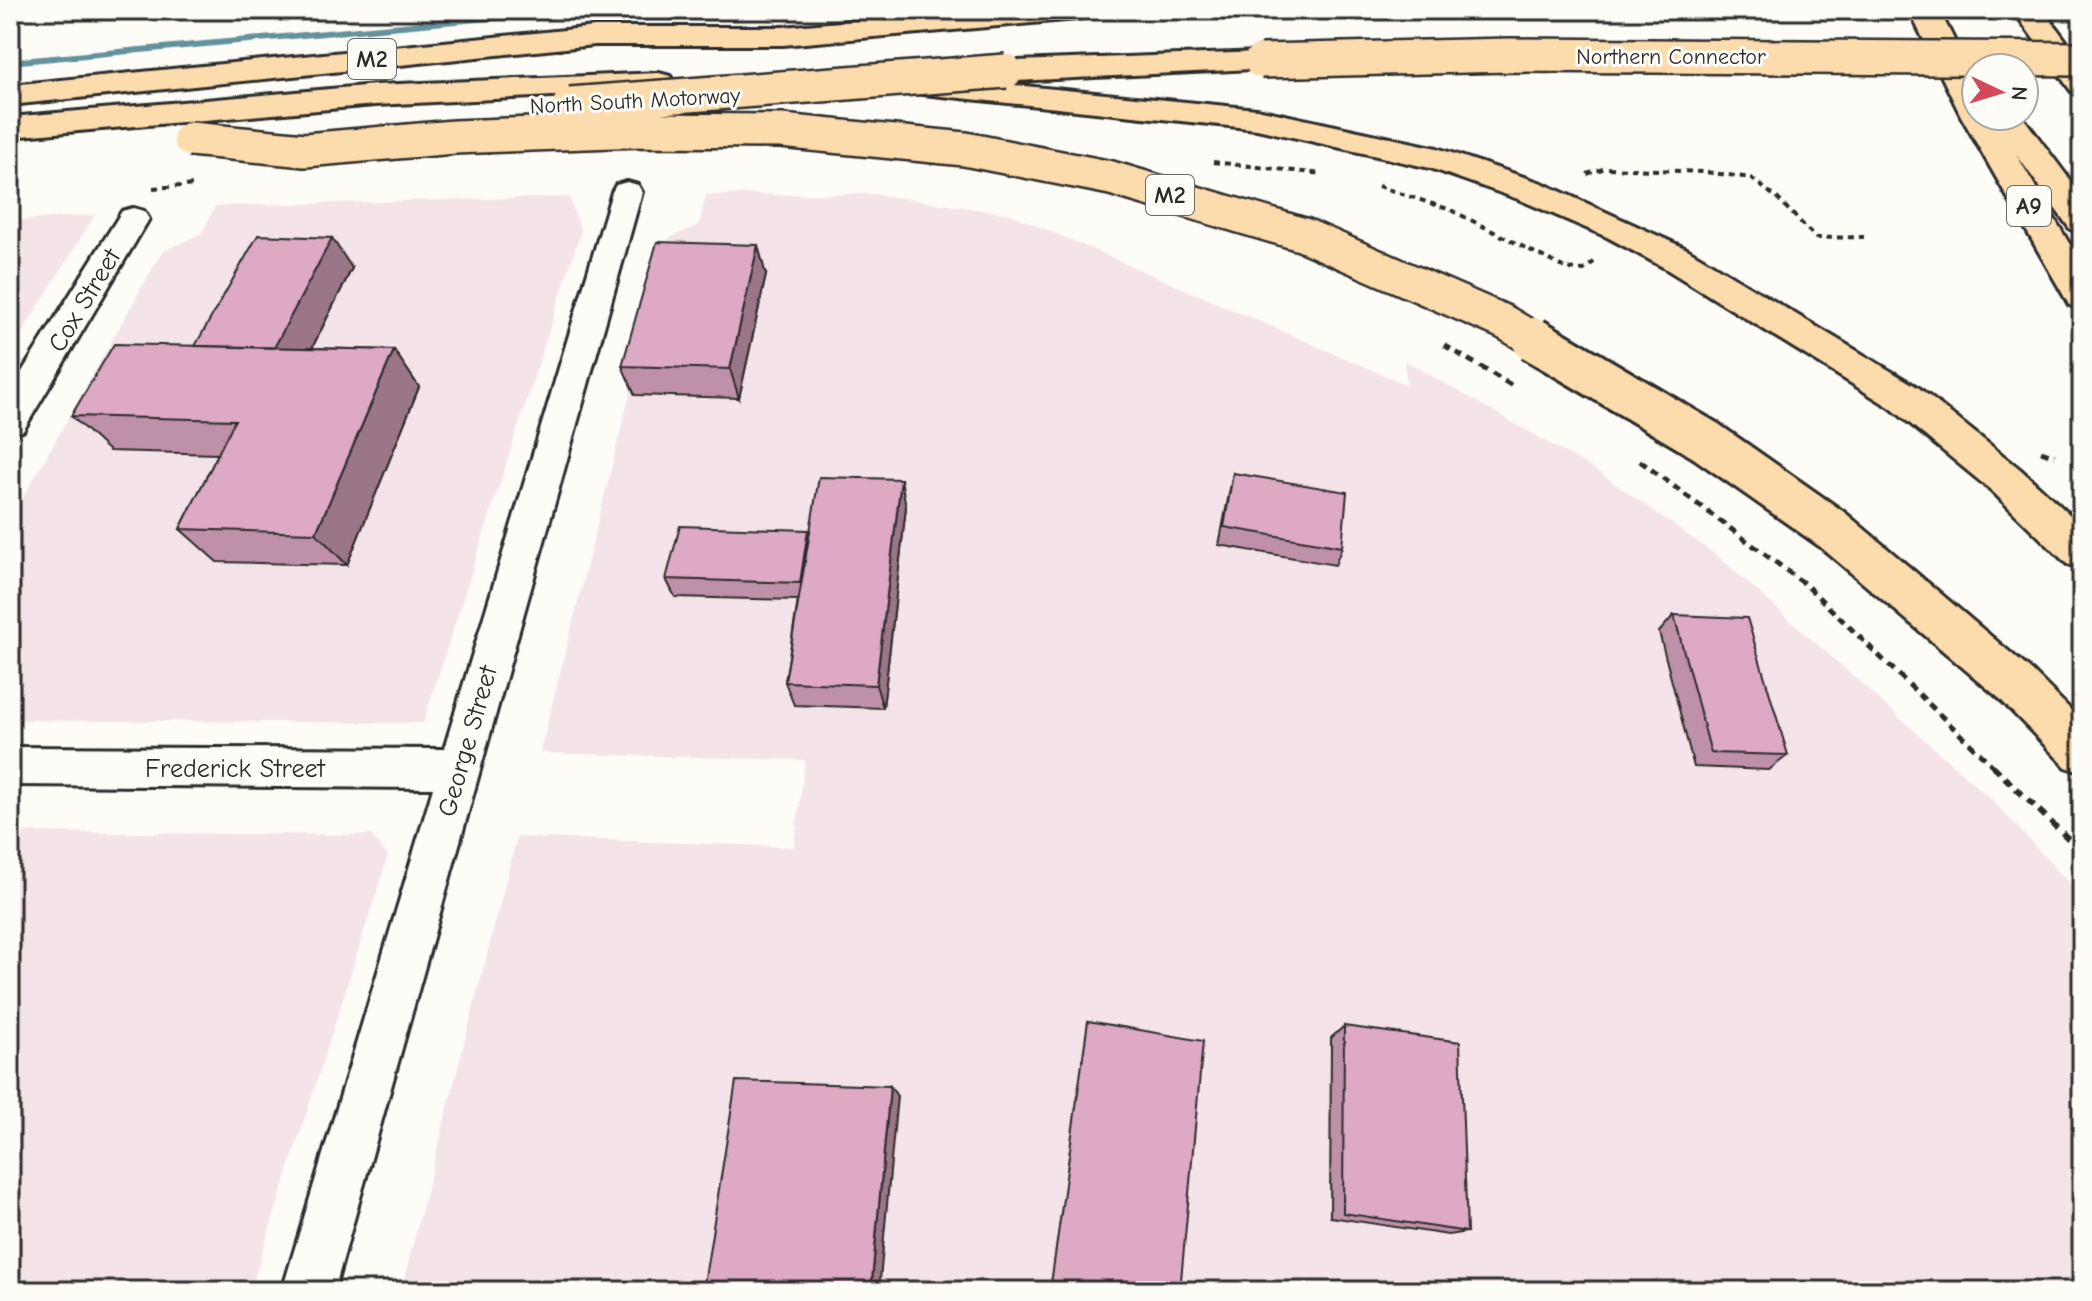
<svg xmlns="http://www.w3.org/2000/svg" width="2092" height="1301" font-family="'Comic Neue',sans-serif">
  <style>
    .built { fill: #f4e3e8 }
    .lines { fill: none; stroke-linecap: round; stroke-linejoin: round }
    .stream { fill: #63919c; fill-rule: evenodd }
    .street-casing { stroke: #2b2b2b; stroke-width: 6 }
    .highway-casing { stroke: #2b2b2b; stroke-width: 6 }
    .path-far2 { stroke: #2b2b2b; stroke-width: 4; stroke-dasharray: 6 5; stroke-linecap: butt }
    .path-far1 { stroke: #2b2b2b; stroke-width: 5; stroke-dasharray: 8 6; stroke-linecap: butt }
    .path { stroke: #2b2b2b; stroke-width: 6; stroke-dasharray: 9 7; stroke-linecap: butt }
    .street { fill: #fdfcf7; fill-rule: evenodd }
    .highway { fill: #fcdcac; fill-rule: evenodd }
    .highway-bridge-far1-casing { stroke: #2b2b2b; stroke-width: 38; stroke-linecap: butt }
    .highway-bridge-casing { stroke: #2b2b2b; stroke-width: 48; stroke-linecap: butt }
    .highway-bridge-far1 { stroke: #fcdcac; stroke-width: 33 }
    .highway-bridge { stroke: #fcdcac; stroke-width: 42 }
    .wall { fill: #bf91a9; stroke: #2b2b2b; stroke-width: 2 }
    .shaded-wall { fill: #9b7689; stroke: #2b2b2b; stroke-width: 2 }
    .building { fill: #dea9c4; stroke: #2b2b2b; stroke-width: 2 }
    .labels { text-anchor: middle; stroke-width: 6; stroke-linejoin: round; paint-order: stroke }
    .far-street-label { font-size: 22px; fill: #2b2b2b; stroke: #fdfcf7 }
    .shield { fill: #fdfcf7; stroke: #6a6a68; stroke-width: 2 }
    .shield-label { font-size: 24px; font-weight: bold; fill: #2b2b2b }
    .street-label { font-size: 26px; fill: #2b2b2b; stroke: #fdfcf7 }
  </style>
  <rect width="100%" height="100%" fill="#fdfcf7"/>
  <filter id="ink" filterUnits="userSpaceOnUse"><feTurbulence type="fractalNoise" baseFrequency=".0125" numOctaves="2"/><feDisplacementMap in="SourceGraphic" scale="16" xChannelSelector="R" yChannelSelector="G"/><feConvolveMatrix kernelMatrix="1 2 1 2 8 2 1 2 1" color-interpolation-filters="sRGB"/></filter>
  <g filter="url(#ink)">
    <path class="built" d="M873,194L1010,214L1407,385L1404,360L1597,471L1720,558L1992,800L2082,897V1291H401L517,837L794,847L805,760L540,753L669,238L699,225L706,195Z
      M569,197L581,231L423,723L10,720V521L162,252L202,233L215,206Z
      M95,215L10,352V221Z
      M10,832L371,835L388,856L250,1291H10Z"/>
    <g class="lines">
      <path class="stream" d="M544,10H580L575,13L10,65V59Z"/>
      <g class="street-casing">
        <path id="street" d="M627,182L638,185L642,192L334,1291H282L433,788L10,785V747L444,749L612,192L616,185Z
          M133,208L144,211L149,219L23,431L10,435V391L122,211Z"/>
      </g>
      <g class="highway-casing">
        <path id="highway" d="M975,10H1092L1088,16L1077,19L783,45H595L10,105V85L595,27H783Z
          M1909,10H1939L1976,83V116H2022L2082,196V233L2070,229L2016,154L2082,265V309L2069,305L2064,296L1961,116Z
          M2013,10H2043L2082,62V94L2071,91Z
          M1261,52L1272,54L1276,61L1272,68L1016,81L1005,78L1000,71L1005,64L1016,61Z
          M659,73L670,76L675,83L670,90L375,105L10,137V117L375,85Z
          M924,76L1257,109L1437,148L1542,183L1687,249L1919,388L2020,469L2082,526V569L2067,564L1992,491L1891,408L1663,267L1607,237L1518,199L1430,168L1257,129L913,93L908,86L913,79Z
          M2016,665L2032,671L2082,721V773L2066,767L2000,699L1994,685L2000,671Z"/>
      </g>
      <path class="path-far2" d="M1213,162L1322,174
        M1587,174L1606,168L1705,172L1751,178L1777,198L1816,238L1864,237
        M1378,186L1451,210L1567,269L1584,270L1595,261
        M153,188L195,185"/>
      <path class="path-far1" d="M1444,345L1511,385
        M2041,451L2055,456
        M1640,461L1806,585L1995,768"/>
      <path class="path" d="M1993,766L2082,852"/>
      <use href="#street" class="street"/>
      <use href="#highway" class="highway"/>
      <g class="highway-bridge-far1-casing">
        <path id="highway-bridge-far1" d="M1261,61L1509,55L2082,59
          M570,104L1006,71
          M190,139L305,150L454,137L641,130L781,131L965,149L1111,178L1304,235L1504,322L1536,341"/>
      </g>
      <g class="highway-bridge-casing">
        <path id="highway-bridge" d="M1533,339L1706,441L1833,530L2016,685"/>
      </g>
      <use href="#highway-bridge-far1" class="highway-bridge-far1"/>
      <use href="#highway-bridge" class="highway-bridge"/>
    </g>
    <path class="wall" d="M352,268L312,348L394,350L419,387L347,565L217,562L180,529L218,454L109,451L71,416Z
      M766,275L739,398L635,395L622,366Z
      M1233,473L1342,547L1335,565L1219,545Z
      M906,507L883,708L794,705L785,682L798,600L675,597L666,579L809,533Z
      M1674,615L1788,755L1769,770L1694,767L1659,632Z
      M1344,1026L1467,1232L1448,1235L1330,1217L1331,1038Z"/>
    <path class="shaded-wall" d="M332,238L352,268L295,382L271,353Z
      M758,245L766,275L739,398L730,369Z
      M394,350L419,387L347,565L316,533Z
      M901,479L906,507L883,708L876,685Z
      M890,1086L897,1096L879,1291H871Z"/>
    <path class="building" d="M258,235L332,238L274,348L195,346Z
      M657,242L758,245L730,369L622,366Z
      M114,344L394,350L316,533L180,529L235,420L71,416Z
      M1233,473L1347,492L1342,547L1224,527Z
      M819,477L901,479L876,685L785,682Z
      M680,526L808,530L800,583L666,579Z
      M1674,615L1747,618L1788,755L1711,753Z
      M1088,1021L1203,1041L1180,1291H1050Z
      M1344,1026L1460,1042L1467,1232L1343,1213Z
      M736,1081L890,1086L871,1291H703Z"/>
  </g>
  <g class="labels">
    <g class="far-street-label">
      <text x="1671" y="64">Northern Connector</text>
      <text transform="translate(635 100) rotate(-3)" y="8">North South Motorway</text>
    </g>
    <g class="shield">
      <rect x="348" y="39" width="48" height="40" rx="6"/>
      <rect x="1146" y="175" width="48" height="40" rx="6"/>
      <rect x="2007" y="186" width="44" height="40" rx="6"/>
    </g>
    <g class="shield-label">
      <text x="372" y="67">M2</text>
      <text x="1170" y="203">M2</text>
      <text x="2029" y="214">A9</text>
    </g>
    <g class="street-label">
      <text transform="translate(84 300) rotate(-59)" y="9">Cox Street</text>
      <text transform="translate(467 741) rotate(-74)" y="9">George Street</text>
      <text x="235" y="777">Frederick Street</text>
    </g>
  </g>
  <rect width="2092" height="1301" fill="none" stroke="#fdfcf7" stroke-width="40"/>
  <rect x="20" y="20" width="2052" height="1261" fill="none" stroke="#2b2b2b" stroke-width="3" filter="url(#ink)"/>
  <g transform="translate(2000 92) rotate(94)"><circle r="38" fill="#fdfcf7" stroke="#a9a8a5" stroke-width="2"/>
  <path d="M0-6L14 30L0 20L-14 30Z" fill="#d1495b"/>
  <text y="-12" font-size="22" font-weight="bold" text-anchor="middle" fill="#2b2b2b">N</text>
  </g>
</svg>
